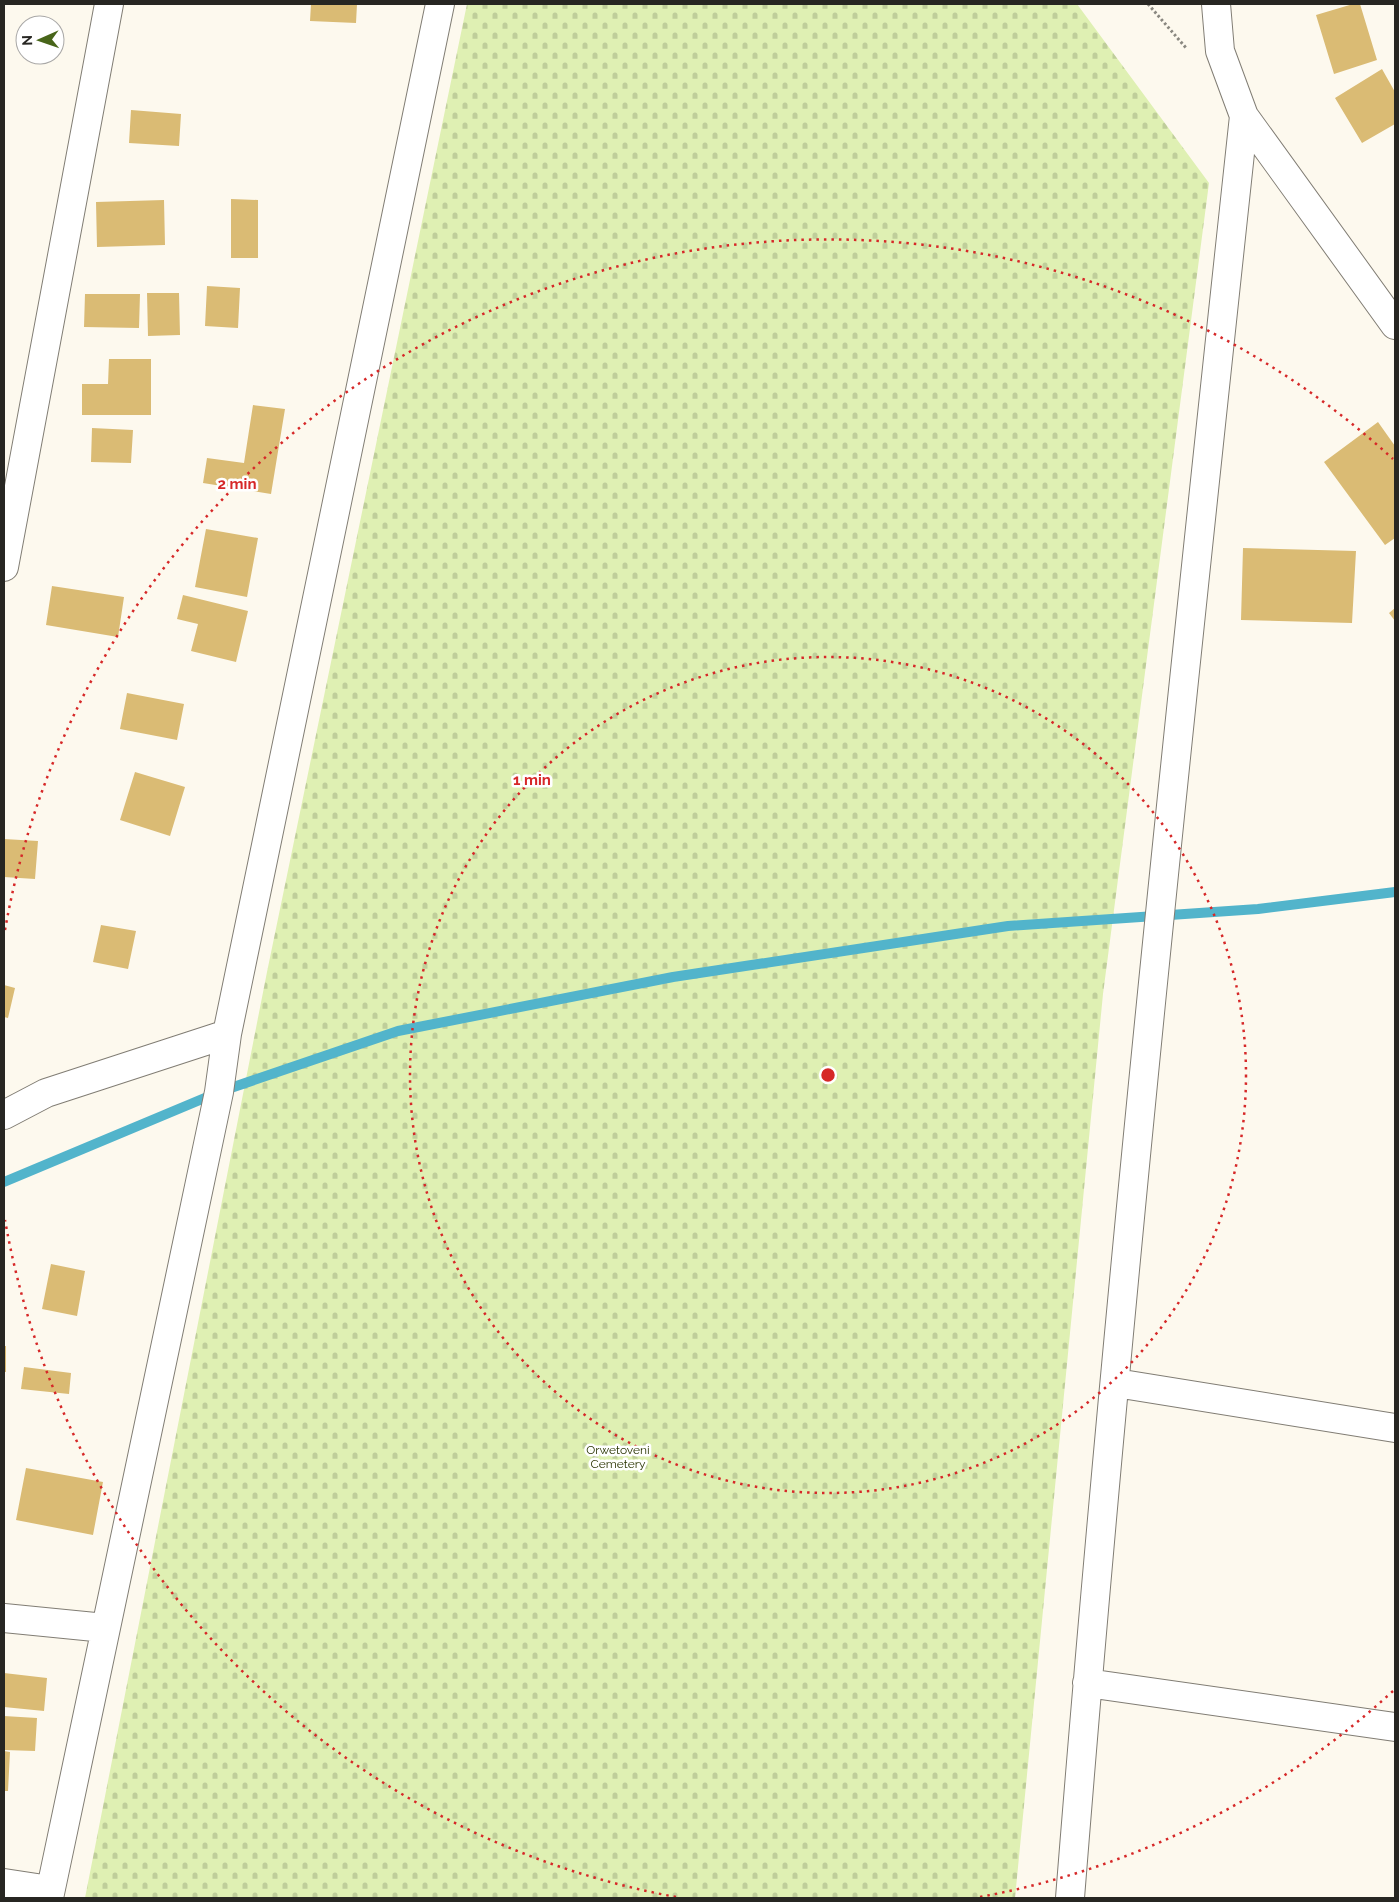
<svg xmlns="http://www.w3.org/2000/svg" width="1399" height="1902" font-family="Raleway,sans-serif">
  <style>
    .cemetery { fill: url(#cemetery-stones) }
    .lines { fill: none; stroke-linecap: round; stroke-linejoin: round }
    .stream { stroke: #52b4cb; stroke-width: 10 }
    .building { fill: #dabb74 }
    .minor-casing { stroke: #817d74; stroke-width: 30 }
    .path { stroke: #8a8880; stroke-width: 3; stroke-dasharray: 2.5 2.5; stroke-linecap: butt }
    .minor { stroke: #fff; stroke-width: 28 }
    .ring { fill: none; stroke: #d62828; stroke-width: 2.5; stroke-dasharray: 2.5 5 }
    .labels { text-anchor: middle; stroke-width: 5; stroke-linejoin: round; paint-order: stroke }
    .park-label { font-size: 12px; fill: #2a3400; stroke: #fff }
    .centre { fill: #d62828; stroke: #fff; stroke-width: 2.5 }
    .ring-label { font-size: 15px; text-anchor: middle; font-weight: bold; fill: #d62828; stroke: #fff; stroke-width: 5; stroke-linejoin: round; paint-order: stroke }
  </style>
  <defs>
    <pattern id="cemetery-stones" width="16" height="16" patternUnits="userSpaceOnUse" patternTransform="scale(1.25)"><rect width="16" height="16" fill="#dff0b3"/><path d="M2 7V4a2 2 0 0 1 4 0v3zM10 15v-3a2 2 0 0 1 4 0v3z" fill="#bfce9a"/></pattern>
  </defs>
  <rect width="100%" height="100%" fill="#fdf9ee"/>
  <path class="cemetery" d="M467,4H1077L1209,183L1103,994L1015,1898H85L267,972Z"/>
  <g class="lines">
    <path class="stream" d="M4,1182L219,1092L398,1031L673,977L1008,926L1258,909L1395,892"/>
  </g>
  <path class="building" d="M311,4H357L356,23L310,21Z
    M1353,4H1360L1377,60L1334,74L1316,15Z
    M1382,69L1395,92V124L1362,143L1335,98Z
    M131,110L181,114L179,146L129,143Z
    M231,199L258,200V258H231Z
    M164,200L165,245L97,247L96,202Z
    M207,286L240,288L238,328L205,326Z
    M147,293H179L180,335L148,336Z
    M85,294H140L139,328L84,327Z
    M109,359H151V415H82V384H108Z
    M253,405L285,409L271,494L203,483L207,458L244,463Z
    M1378,422L1395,446V538L1385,545L1324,462Z
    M92,428L133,430L131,463L91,462Z
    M206,529L258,538L247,597L195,587Z
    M1243,548L1356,551L1352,623L1241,620Z
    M52,586L124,597L118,637L46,625Z
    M183,595L248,611L236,662L191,651L198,624L177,619Z
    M1395,608V621L1389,613Z
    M127,693L184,704L177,740L120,729Z
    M135,772L185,787L170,836L120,820Z
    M4,839L38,841L35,879L4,877Z
    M101,925L136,931L128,969L93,962Z
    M4,985L15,988L8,1018L4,1017Z
    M51,1264L85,1271L77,1316L42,1309Z
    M4,1346H6V1372H4Z
    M24,1367L71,1373L69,1394L21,1389Z
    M26,1468L103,1482L93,1535L16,1520Z
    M4,1673L47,1678L44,1711L4,1707Z
    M4,1716L37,1718L35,1751L4,1750Z
    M4,1751L10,1752L8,1791H4Z"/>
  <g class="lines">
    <g class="minor-casing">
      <path id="minor" d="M1216,4L1220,51L1244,116L1395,325
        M4,567L109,4
        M4,1115L46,1093L227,1034
        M1116,1383L1395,1428
        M4,1618L105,1628
        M1087,1683L1395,1727
        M4,1883L50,1890
        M49,1898L219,1092L227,1034L440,4
        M1070,1898C1117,1303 1180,710 1244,116"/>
    </g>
    <path class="path" d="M1148,4L1187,49"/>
    <use href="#minor" class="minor"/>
  </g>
  <g class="ring">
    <circle cx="828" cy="1075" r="418"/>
    <path d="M1393 1691A836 836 0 0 1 980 1897M676 1897A836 836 0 0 1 5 1220M5 930A836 836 0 0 1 1393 459"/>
  </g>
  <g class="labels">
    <g class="park-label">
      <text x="618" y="1454">Orwetoveni<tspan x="618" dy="14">Cemetery</tspan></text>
    </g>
  </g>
  <circle cx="828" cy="1075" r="8" class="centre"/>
  <g class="ring-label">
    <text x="237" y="489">2 min</text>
    <text x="532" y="785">1 min</text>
  </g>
  <rect width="1399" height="1902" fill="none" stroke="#272622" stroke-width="10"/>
  <g transform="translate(40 40) rotate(268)"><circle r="24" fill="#ffffff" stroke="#a9a8a7"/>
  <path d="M0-4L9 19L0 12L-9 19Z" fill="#486519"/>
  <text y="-8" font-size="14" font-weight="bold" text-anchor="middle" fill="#272622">N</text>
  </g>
</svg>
